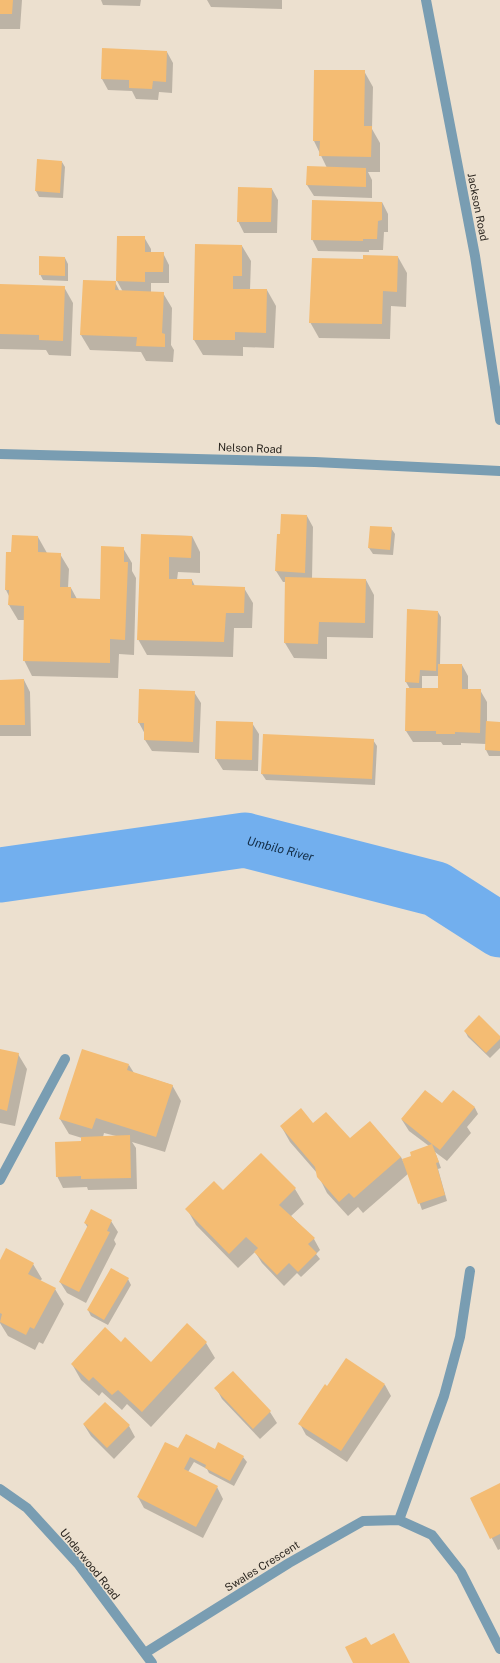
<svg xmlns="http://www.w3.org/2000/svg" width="500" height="1663" font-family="'Public Sans',sans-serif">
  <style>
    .shadow { fill: #0003; fill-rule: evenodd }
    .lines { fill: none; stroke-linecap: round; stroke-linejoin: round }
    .river { stroke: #72afee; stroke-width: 55 }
    .building { fill: #f4bc73 }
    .street { stroke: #799db2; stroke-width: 10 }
    .labels { text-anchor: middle; stroke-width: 3; stroke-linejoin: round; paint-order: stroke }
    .street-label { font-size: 11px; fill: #2b2620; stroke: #ece0cf }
    .water-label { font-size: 12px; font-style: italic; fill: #112b44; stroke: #ece0cf }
  </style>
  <rect width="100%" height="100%" fill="#ece0cf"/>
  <path class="shadow" d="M0,0H22L20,29H0Z
    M101,0H141L140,6L103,5Z
    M207,0H282V9L211,7Z
    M167,52L173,63L172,93L159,92L158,100L136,99L132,91L108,90L102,79Z
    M315,71H364L373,87L372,129L380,143V172H368L372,180V198L314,196L307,185L327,168L314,141Z
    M62,162L65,167L63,198L39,197L36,191Z
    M272,189L278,200L277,233H244L238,221Z
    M382,202L388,214V232H384L383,250H369V252L318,251L312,239Z
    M144,237L151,249V253H163L169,265V283H151V292L163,293L172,308L171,345L174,350L173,362L146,361L141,352L90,350L81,335L115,282L120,292H123L117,281Z
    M242,246L251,261L250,290H267L276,306L274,348L243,347V356L203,355L194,340Z
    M398,257L407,273L406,307L391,306L390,339L319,338L310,322L364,260Z
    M65,258L68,264V281L43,280L40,274Z
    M0,285L64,287L73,303L71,356L49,355L46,350L0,349Z
    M307,516L313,527L312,579L366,580L374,595L373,638L327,637V659L294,658L285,643L286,582H283L276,571Z
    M391,528L395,534L393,555L373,554L369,548Z
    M142,535L192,536L200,552V573L178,572L177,580H192L195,586L244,588L253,603L252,628H234L233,657L147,655L138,639Z
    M38,537L47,553L60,554L69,569L68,588H71L77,599L101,600L123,548L132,563V571L136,578L134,655L119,654L118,678L32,676L24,660L25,620H18L9,605V596L6,590L12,553Z
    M438,612L441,617L440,665H462L468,676V690H480L487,702V722L500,723V756H489L486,750V744L461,743V745H443L441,742H413L406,731L410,689L406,682ZM422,676H439V689H422Z
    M24,680L30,692L31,736H0V681Z
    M194,692L201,703L199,753L152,751L145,740V734L139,723Z
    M217,722L252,723L259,734L258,771L223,770L216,759Z
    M373,740L377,746L375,785L266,780L262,774Z
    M465,1031L500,1037V1048L490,1058L468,1037Z
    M0,1050L18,1054L27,1069L15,1126L0,1123Z
    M129,1065L134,1073L172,1085L181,1101L165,1152L132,1142L136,1148L137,1189L88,1190L87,1187L63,1188L57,1176L82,1142V1138L69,1134L60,1119ZM104,1133L116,1136L103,1137Z
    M453,1091L475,1108L478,1114L467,1127L471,1133L447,1161L435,1152L441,1168L438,1169L447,1201L422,1210L409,1173L363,1213L358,1207L348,1216L327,1193L317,1173L290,1142L281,1126L313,1124L350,1140L401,1157L404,1163L429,1146L409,1131L402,1120L446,1107Z
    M295,1189L304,1204L291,1216L314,1239L320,1250L316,1254L320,1259L301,1277L297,1273L284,1286L262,1263L255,1252L238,1268L196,1225L187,1209L223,1191Z
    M111,1221L118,1232L114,1240L116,1244L86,1303L67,1293L60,1282L88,1228L85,1223Z
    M0,1262L33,1264L42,1279L40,1281L55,1289L64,1304L43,1344L39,1342L35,1350L8,1336L0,1323Z
    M128,1279L131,1285L108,1325L91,1316L88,1310Z
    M187,1325L206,1343L215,1358L151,1427L127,1404L122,1410L102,1392L99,1396L81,1380L72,1364L121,1343L151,1363Z
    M233,1372L270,1412L277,1423L260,1439L222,1399L216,1388Z
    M385,1385L391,1396L347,1462L306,1435L300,1424L327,1387Z
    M84,1425L129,1426L135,1437L114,1459L91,1436Z
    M179,1450H215L243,1457L247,1462L234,1486L209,1473L207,1469L194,1462L188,1472L217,1487L223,1499L203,1538L144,1508L138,1497Z
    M500,1484V1549L498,1550L471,1498Z"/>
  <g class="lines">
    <path class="river" id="s1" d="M0,875L245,840L436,889L500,930"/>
  </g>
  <path class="building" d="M0,0H13L12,14H0Z
    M102,48L167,51L166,82L153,81L152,89L129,88V80L101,79Z
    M314,70H365L364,126H372L371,157L319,156L320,141H313Z
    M37,159L62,161L60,193L35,191Z
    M307,166L366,168V187L306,185Z
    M238,187L272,188L271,222H237Z
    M312,200L382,202V220L378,221L377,239H363V241L311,240Z
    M117,236H145V252H164L163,272H145V282L116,281Z
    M195,244L242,245V276H233V289H267L266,333L235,332V340H193Z
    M363,255L398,256L397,292L383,291L382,324L309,323L312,258L363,259Z
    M39,256L65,257V276L39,275Z
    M83,280L116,281L115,290L164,292L162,333L165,334V347L136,346L137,337L80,335Z
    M0,284L65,286L63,341L39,340V335L0,334Z
    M281,514L307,515L305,573L275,571L277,534H280Z
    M370,526L392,527L390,550L368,548Z
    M141,534L192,536L191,558L169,557V579H192V585L245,587L244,613H226L224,642L137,640Z
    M12,535L38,536V552L61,553L60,587H71V598L100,599L101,546L124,547V562H128L125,640L110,639V663L23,661L24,606L8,605L9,590H5L6,552H11Z
    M285,577L366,579L365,623L319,622L318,644L284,643Z
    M407,609L438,611L436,671L420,670L419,683L405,682Z
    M438,664H462V689H481L480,733L455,732V734H436V731H405L406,688H438Z
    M24,679L25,725H0V680Z
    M139,689L195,691L193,742L144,740V723H138Z
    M216,721L253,722L252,760L215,759Z
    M486,721L500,722V751L485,750Z
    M263,734L374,739L372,779L261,774Z
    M479,1015L500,1036V1039L486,1053L464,1031Z
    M0,1049L19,1053L7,1111L0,1109Z
    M82,1049L129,1064L127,1070L173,1085L156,1137L96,1118L92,1129L59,1119Z
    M425,1090L442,1103L453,1090L475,1107L440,1150L432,1144L439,1162L436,1163L445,1195L418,1204L402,1159L411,1156L410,1152L432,1144L401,1119Z
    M301,1108L313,1123L326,1112L350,1138L370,1121L401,1157L354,1198L349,1193L339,1202L317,1177L315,1167L280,1126Z
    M130,1135L131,1178L81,1179V1176L56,1177L55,1142L81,1141V1137Z
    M261,1153L296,1188L279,1205L315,1238L308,1244L317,1253L298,1272L289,1263L277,1275L254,1252L258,1248L246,1237L229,1254L185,1209L214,1181L223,1190Z
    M91,1209L112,1220L107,1231L110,1232L79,1292L59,1282L88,1225L84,1223Z
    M6,1248L34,1263L28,1274L56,1288L34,1329L30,1327L26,1335L0,1322L2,1314L0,1313V1260Z
    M111,1268L129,1278L104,1320L87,1310Z
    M187,1323L207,1342L142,1412L118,1390L112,1395L93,1377L89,1381L71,1364L105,1327L121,1342L125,1337L151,1362Z
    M346,1358L385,1384L341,1451L298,1424L325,1384L327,1386Z
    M233,1371L271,1411L253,1429L214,1388Z
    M105,1402L130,1425L107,1448L83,1424Z
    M186,1434L215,1449L218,1442L244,1456L230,1481L205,1468L206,1465L190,1457L184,1469L218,1486L196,1527L137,1497L165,1442L178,1448Z
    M500,1483V1534L490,1539L470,1498Z
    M394,1633L410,1663H353L345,1647L366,1637L371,1645Z"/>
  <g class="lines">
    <path class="street" d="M426,0L475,256L500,420
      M0,454L315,462L500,471
      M0,1180L65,1059
      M0,1489L27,1508L79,1565L152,1663
      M399,1520L432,1535L461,1572L500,1649
      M145,1653L289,1563L363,1521L399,1520L444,1396L460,1337L470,1271"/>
  </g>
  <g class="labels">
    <g class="street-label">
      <text transform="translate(478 207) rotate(79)" y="4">Jackson Road</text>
      <text transform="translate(250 448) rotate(2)" y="4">Nelson Road</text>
      <text transform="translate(90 1564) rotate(51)" y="4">Underwood Road</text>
      <text transform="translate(262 1566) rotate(-32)" y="4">Swales Crescent</text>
    </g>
    <g class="water-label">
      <text dy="4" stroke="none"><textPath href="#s1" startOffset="284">Umbilo River</textPath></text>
    </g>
  </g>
</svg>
